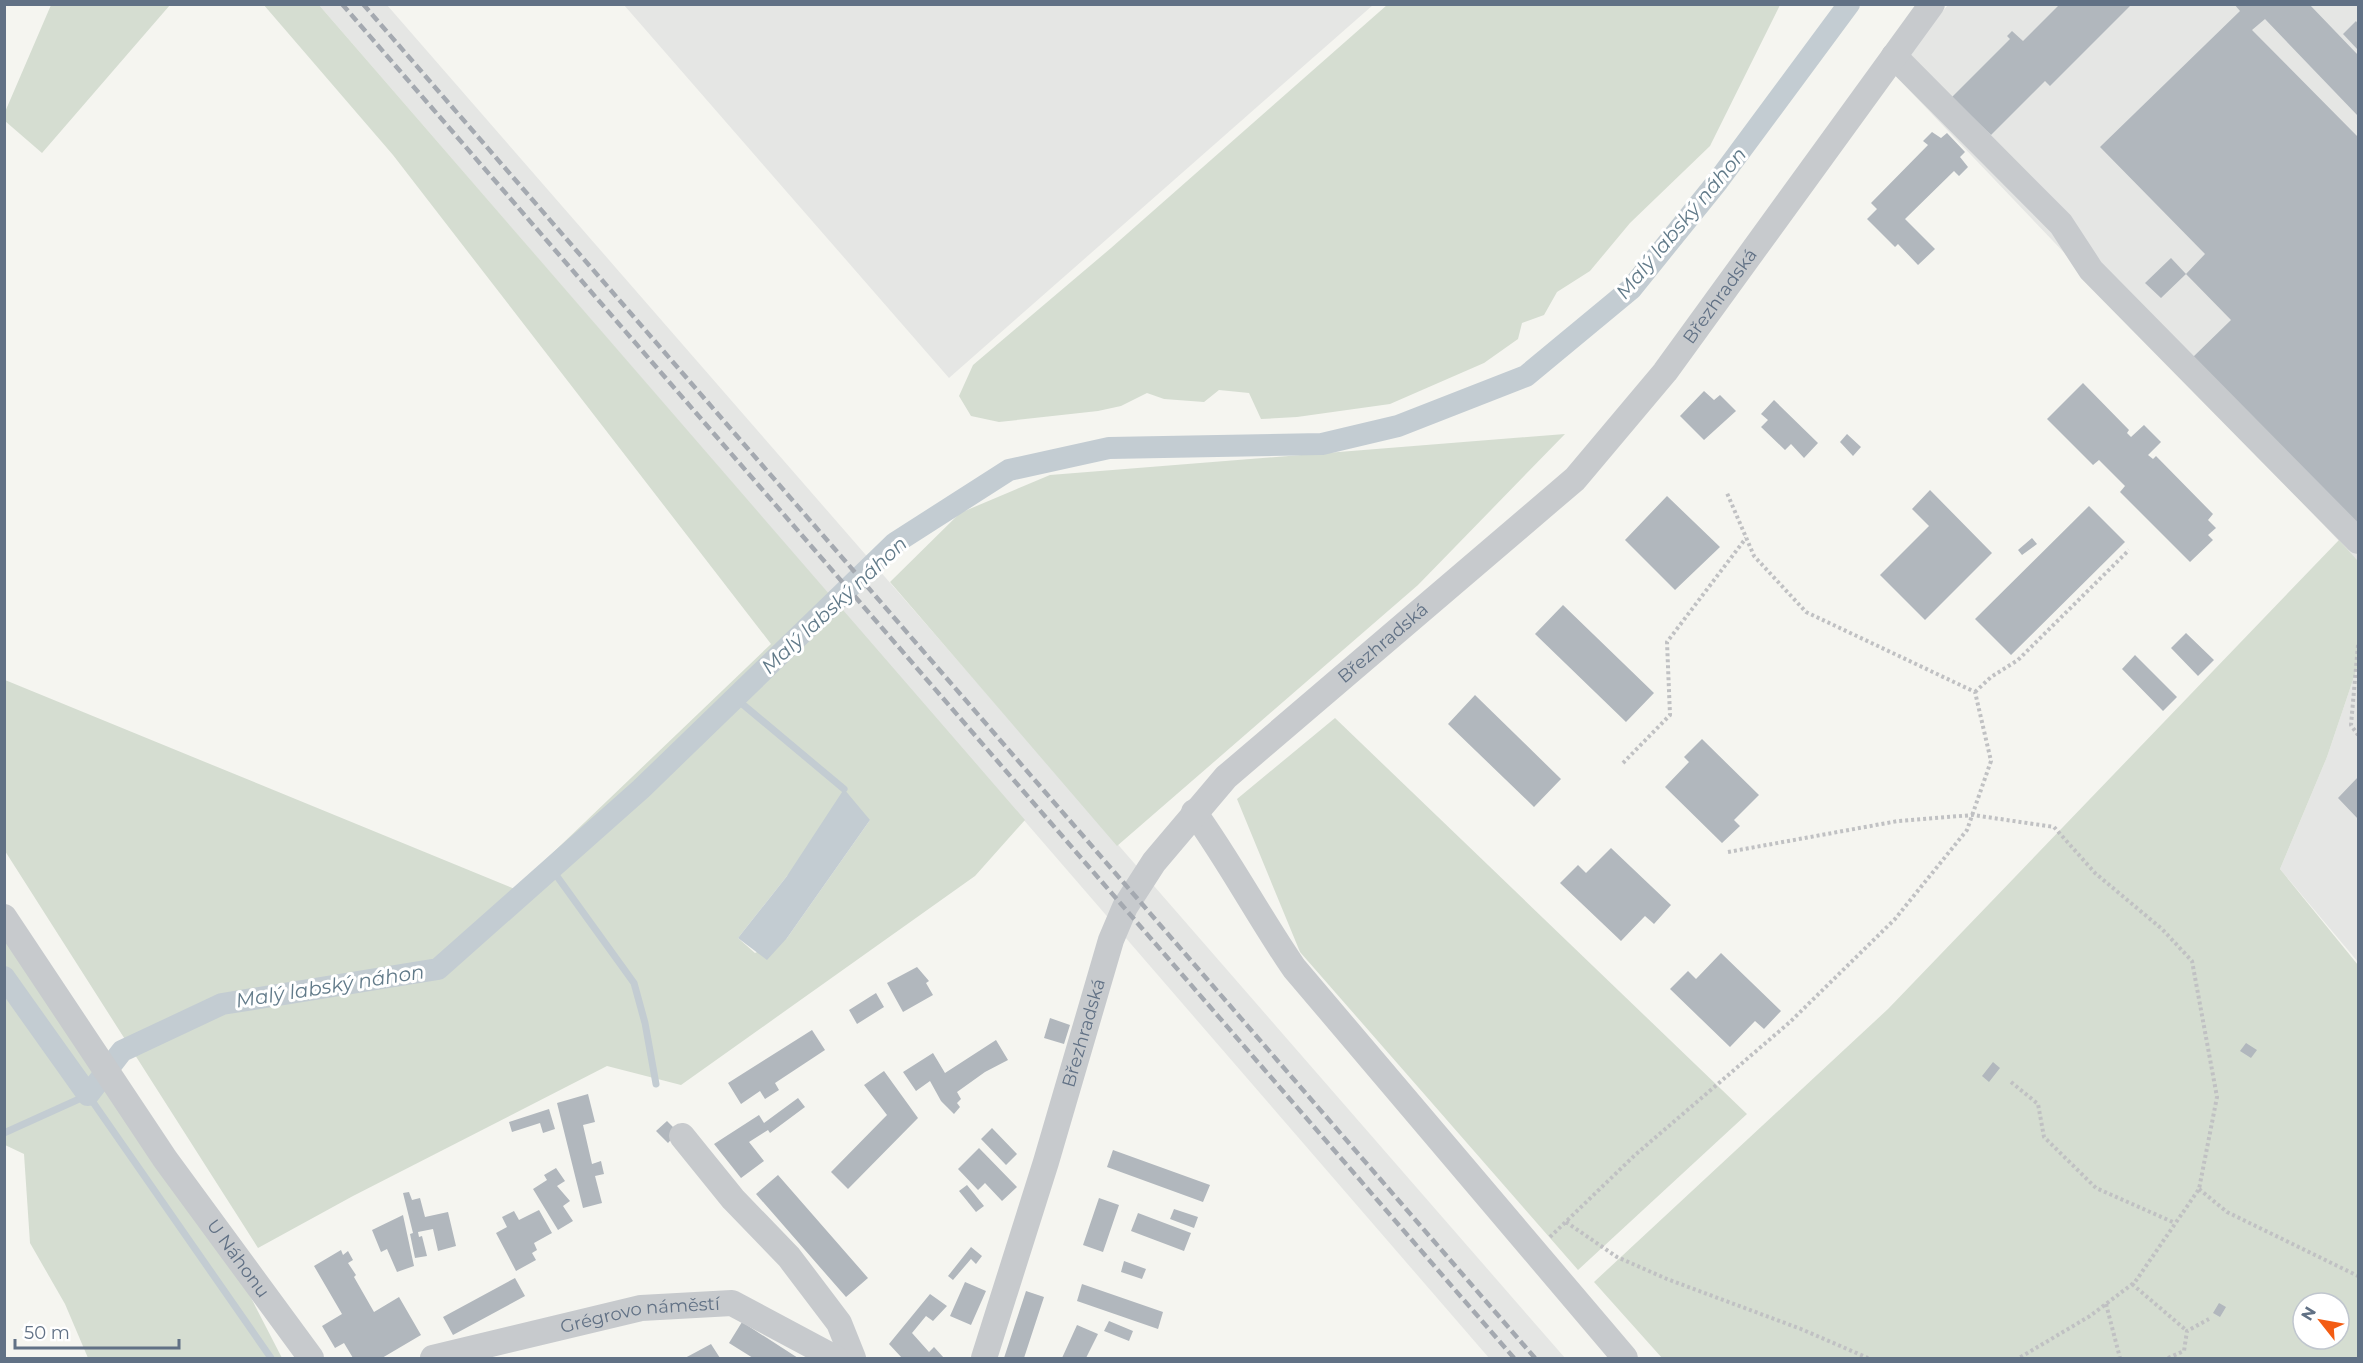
<svg xmlns="http://www.w3.org/2000/svg" width="2363" height="1363" font-family="Montserrat,sans-serif">
  <style>
    .built { fill: #e5e6e4 }
    .green { fill: #d5ddd1; fill-rule: evenodd }
    .water { fill: #c3ccd2 }
    .lines { fill: none; stroke-linecap: round; stroke-linejoin: round }
    .stream { stroke: #c3ccd2; stroke-width: 7 }
    .canal { stroke: #c3ccd2; stroke-width: 22 }
    .building { fill: #b1b7bd }
    .path { stroke: #c0c1c3; stroke-width: 4; stroke-dasharray: 3 3; stroke-linecap: butt }
    .minor { stroke: #c7cacd; stroke-width: 26 }
    .rail { stroke: #a4a9b0; stroke-width: 4.5; stroke-dasharray: 9 4.5; stroke-linecap: butt }
    .labels { text-anchor: middle; stroke-width: 6; stroke-linejoin: round; paint-order: stroke }
    .street-label { font-size: 18px; fill: #617185; stroke: #fff }
    .water-label { font-size: 20px; font-style: italic; fill: #617a89; stroke: #fff }
  </style>
  <rect width="100%" height="100%" fill="#f5f5f0"/>
  <path class="built" d="M319,5H387L1565,1358H1489Z
    M624,5H1373L949,378Z
    M1948,5H2358V561L1891,71Z
    M2358,665V962L2280,869L2327,757Z"/>
  <path class="green" d="M263,4L319,5L1025,820L975,876L681,1085L607,1066L353,1196L258,1248L5,851V680L515,889L771,644L393,155ZM870,820L787,938L755,953L738,938L787,876Z
    M51,5H170L42,153L5,121V112Z
    M1387,5H1780L1710,146L1630,223L1590,271L1557,292L1544,315L1522,323L1518,339L1484,363L1390,404L1297,417L1261,419L1249,393L1219,390L1204,402L1164,399L1147,393L1121,406L1098,411L999,422L971,416L959,396L973,365L1111,248Z
    M1565,434L1418,585L1117,846L890,582L960,513L1050,475Z
    M2339,540L2358,561V665L2327,757L2280,869L2358,965V1358H1662L1594,1282L1888,1009ZM2303,1303H2339V1339H2303Z
    M1335,718L1747,1114L1578,1270L1300,952L1237,799Z
    M4,925L217,1232L282,1358H88L65,1304L30,1243L24,1154L5,1145Z"/>
  <path class="water" d="M844,789L870,820L787,938L767,960L738,938L787,876Z"/>
  <g class="lines">
    <path class="stream" d="M734,697L844,789
      M551,868L634,983L645,1023L656,1084
      M4,1133L88,1095L271,1358"/>
    <path class="canal" d="M4,977L88,1095L122,1051L222,1004L438,969L641,789L895,543L1009,470L1109,448L1322,444L1398,426L1526,376L1631,289L1718,181L1849,4"/>
  </g>
  <path class="building" d="M2060,4H2132L2050,86L2045,81L1991,135L1952,97L2010,39L2007,36L2012,31L2023,41Z
    M2234,4H2309L2358,55V116L2265,19L2252,30L2358,137V531L2192,358L2231,320L2186,274L2205,254L2100,147L2240,11Z
    M2356,21L2358,24V50L2343,34Z
    M1932,132L1941,138L1947,133L1965,152L1960,157L1968,167L1959,176L1954,171L1905,219L1935,249L1918,265L1898,244L1895,247L1867,219L1877,209L1871,203L1928,145L1923,141Z
    M2171,258L2186,274L2161,298L2145,283Z
    M2083,383L2129,430L2127,433L2131,437L2144,425L2161,442L2148,455L2153,459L2156,456L2213,514L2208,520L2216,528L2208,535L2213,540L2190,562L2120,492L2125,486L2099,460L2093,465L2047,419Z
    M1704,391L1714,400L1720,395L1736,411L1704,440L1680,416Z
    M1774,400L1818,443L1804,458L1791,444L1785,450L1761,427L1768,420L1761,414Z
    M1847,434L1861,447L1853,456L1840,442Z
    M1930,490L1992,553L1925,620L1880,575L1929,526L1912,509Z
    M1667,496L1720,547L1675,590L1625,540Z
    M2089,506L2125,542L2011,655L1975,619Z
    M2032,538L2037,544L2022,555L2018,550Z
    M1563,605L1654,693L1626,722L1535,634Z
    M2186,633L2214,660L2198,676L2171,648Z
    M2135,655L2177,697L2163,711L2122,669Z
    M1475,695L1561,779L1534,807L1448,724Z
    M1702,739L1759,795L1734,820L1740,826L1722,843L1665,787L1689,762L1684,757Z
    M2358,777V819L2338,798Z
    M1611,848L1671,905L1654,924L1645,916L1621,941L1560,883L1578,865L1586,873Z
    M1721,953L1781,1011L1764,1029L1755,1021L1730,1047L1670,989L1688,971L1696,979Z
    M917,967L929,981L926,983L933,995L903,1012L887,983Z
    M876,993L884,1007L857,1024L849,1010Z
    M1050,1018L1070,1025L1064,1044L1044,1038Z
    M812,1030L825,1050L775,1083L779,1090L765,1099L760,1091L741,1104L728,1083Z
    M996,1040L1008,1060L985,1072L957,1092L961,1099L957,1103L960,1107L954,1114L941,1101L930,1081L916,1091L903,1072L933,1053L945,1073Z
    M2246,1043L2257,1050L2251,1058L2240,1051Z
    M1993,1062L2000,1068L1989,1082L1982,1076Z
    M884,1071L918,1118L848,1189L831,1172L887,1115L864,1085Z
    M588,1094L595,1122L583,1125L592,1164L601,1161L604,1174L595,1176L602,1203L583,1208L557,1103Z
    M798,1098L805,1107L770,1133L768,1130L749,1142L764,1161L741,1178L714,1144L759,1115L764,1123Z
    M549,1109L555,1129L543,1133L540,1123L512,1132L509,1122Z
    M667,1121L678,1132L668,1143L656,1131Z
    M992,1128L1017,1154L1006,1165L981,1139Z
    M979,1148L1017,1187L1002,1201L985,1183L978,1190L958,1169Z
    M1113,1150L1210,1185L1203,1202L1107,1167Z
    M556,1168L565,1181L557,1186L570,1201L563,1206L573,1221L558,1230L533,1189L547,1180L544,1175Z
    M778,1175L868,1278L846,1297L756,1194Z
    M967,1185L984,1206L976,1212L959,1191Z
    M409,1192L412,1200L420,1198L425,1217L448,1212L456,1246L438,1251L433,1229L418,1232L419,1237L422,1236L427,1256L415,1258L410,1234L413,1233L403,1193Z
    M1099,1198L1119,1205L1103,1252L1083,1245Z
    M1174,1209L1198,1217L1194,1228L1170,1219Z
    M539,1210L552,1233L534,1243L537,1250L532,1253L536,1260L516,1271L496,1233L507,1227L502,1217L514,1211L519,1220Z
    M1138,1213L1191,1233L1184,1251L1131,1231Z
    M403,1215L414,1266L397,1272L387,1249L381,1252L372,1230Z
    M971,1247L982,1256L976,1264L971,1259L953,1280L948,1276Z
    M341,1250L343,1255L348,1251L353,1260L348,1263L356,1275L354,1277L374,1312L399,1297L421,1335L382,1358H353L344,1343L335,1348L322,1326L342,1314L314,1266Z
    M1124,1261L1146,1269L1142,1279L1121,1272Z
    M515,1278L525,1296L453,1335L443,1317Z
    M965,1282L986,1291L971,1325L950,1316Z
    M1082,1284L1163,1312L1158,1329L1077,1301Z
    M1026,1291L1044,1297L1024,1358H1004Z
    M930,1294L947,1306L933,1321L926,1316L912,1333L929,1352L934,1347L944,1358H902L889,1344Z
    M2219,1303L2226,1307L2220,1317L2213,1313Z
    M1109,1321L1133,1331L1129,1341L1104,1331Z
    M742,1322L798,1358H753L729,1343Z
    M1077,1325L1098,1334L1086,1358H1062Z
    M711,1344L720,1358H685Z"/>
  <g class="lines">
    <path class="path" d="M2358,645L2351,725L2358,735
      M1975,692L1991,677L2018,660L2129,550
      M1623,763L1670,715L1667,642L1746,538
      M1728,852L1898,821L1973,815L2054,827L2095,873L2162,929L2192,961L2217,1097L2199,1189L2135,1282L2090,1316L2019,1358
      M2011,1082L2038,1104L2044,1137L2096,1188L2175,1223
      M2199,1189L2227,1212L2358,1276
      M1566,1222L1617,1257L1667,1279L1801,1329L1868,1358
      M1550,1237L1635,1155L1790,1022L1895,919L1967,830L1991,761L1975,692L1806,612L1754,556L1727,493
      M2132,1284L2187,1331
      M2106,1304L2120,1358
      M2168,1358L2184,1351L2187,1331L2209,1319"/>
    <g class="minor">
      <path d="M1894,56L2061,224L2091,270L2358,541"/>
      <path d="M1194,812C1230,862 1259,917 1294,968L1625,1358"/>
      <path id="s1" d="M4,917L165,1159L311,1358"/>
      <path d="M682,1136L733,1199L789,1257L839,1323L853,1358"/>
      <path id="s2" d="M433,1358L641,1308L732,1303L835,1358"/>
      <path id="s3" d="M984,1358L1046,1162L1111,940L1125,907L1154,862L1226,777L1575,479L1665,372L1932,4"/>
    </g>
    <path class="rail" d="M342,4L1514,1358
      M363,4L1535,1358"/>
  </g>
  <g class="labels">
    <g class="street-label">
      <text dy="6" stroke="none"><textPath href="#s3" startOffset="1330">Březhradská</textPath></text>
      <text dy="6" stroke="none"><textPath href="#s3" startOffset="844">Březhradská</textPath></text>
      <text dy="6" stroke="none"><textPath href="#s3" startOffset="340">Březhradská</textPath></text>
      <text dy="6" stroke="none"><textPath href="#s1" startOffset="414">U Náhonu</textPath></text>
      <text dy="6" stroke="none"><textPath href="#s2" startOffset="212">Grégrovo náměstí</textPath></text>
    </g>
    <g class="water-label">
      <text transform="translate(1681 223) rotate(-50)" y="7">Malý labský náhon</text>
      <text transform="translate(834 605) rotate(-43)" y="7">Malý labský náhon</text>
      <text transform="translate(330 986) rotate(-9)" y="7">Malý labský náhon</text>
    </g>
  </g>
  <rect width="2363" height="1363" fill="none" stroke="#617185" stroke-width="12"/>
  <g transform="translate(2321 1321) rotate(301)"><circle r="28" fill="#ffffff" stroke="#c0c6ce" stroke-width="1.5"/>
  <path d="M0-4.5L10 22L0 15L-10 22Z" fill="#f35c13"/>
  <text y="-9" font-size="16" font-weight="bold" text-anchor="middle" fill="#617185">N</text>
  </g>
  <path d="M15 1339v9h164v-9" fill="none" stroke="#617185" stroke-width="3"/>
  <text x="24" y="1339" font-size="18" fill="#617185" stroke="#ffffff" stroke-width="4.5" paint-order="stroke">50 m</text>
</svg>
